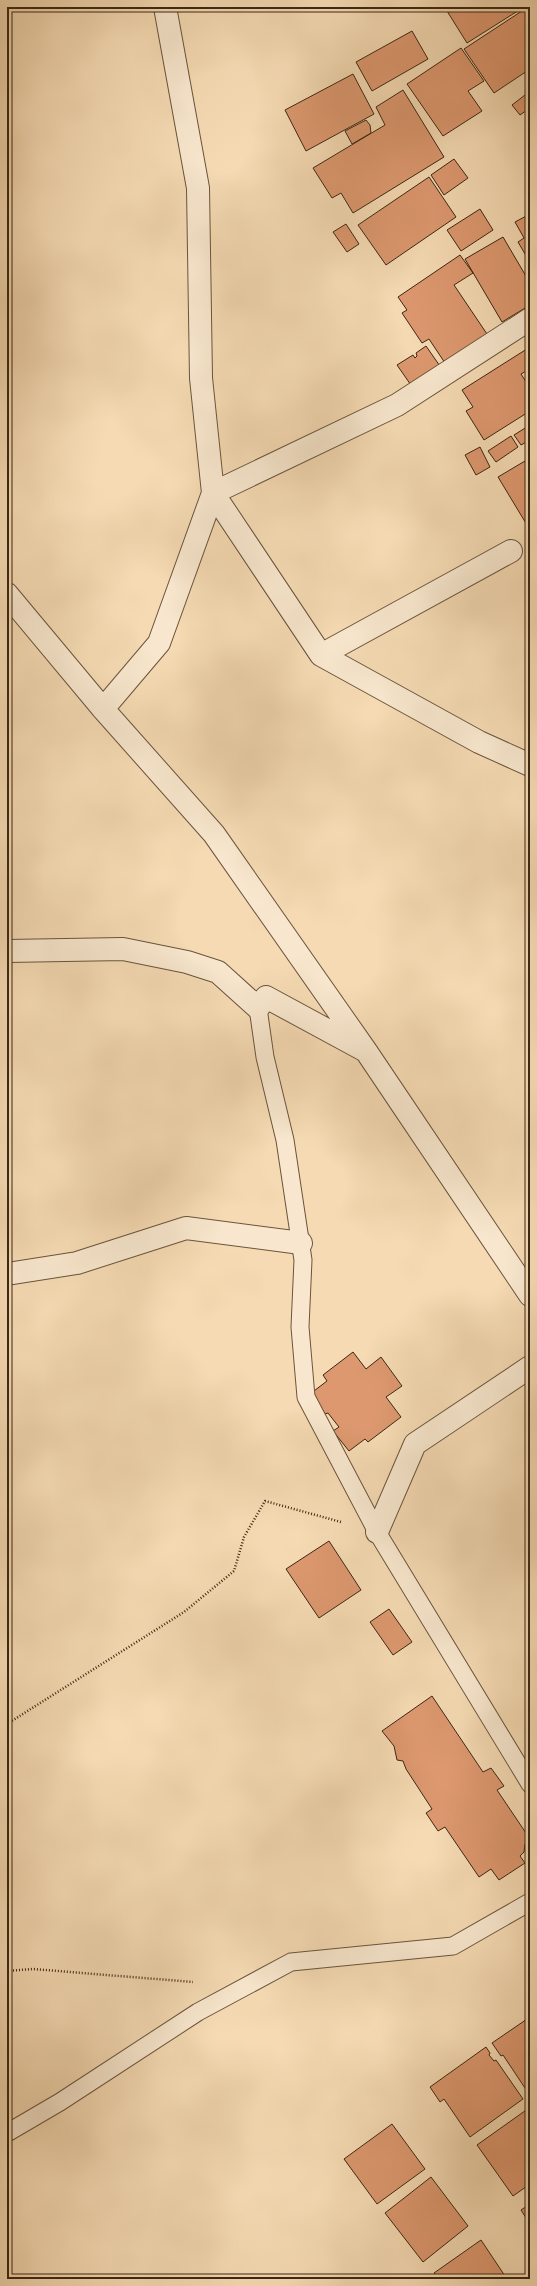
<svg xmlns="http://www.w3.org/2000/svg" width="537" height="2286" font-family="'IM FELL English',serif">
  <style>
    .building { fill: #dd986f; stroke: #3b2714 }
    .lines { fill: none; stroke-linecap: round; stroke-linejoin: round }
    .lane-casing { stroke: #6a543c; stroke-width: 19 }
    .street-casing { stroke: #6a543c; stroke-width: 24 }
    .path { stroke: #3b2714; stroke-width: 2.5; stroke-dasharray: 1 2; stroke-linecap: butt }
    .lane { stroke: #f8e7ce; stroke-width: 17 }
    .street { stroke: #f8e7ce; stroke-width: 22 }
  </style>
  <rect width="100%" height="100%" fill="#f5dab3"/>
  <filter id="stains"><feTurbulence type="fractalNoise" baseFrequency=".005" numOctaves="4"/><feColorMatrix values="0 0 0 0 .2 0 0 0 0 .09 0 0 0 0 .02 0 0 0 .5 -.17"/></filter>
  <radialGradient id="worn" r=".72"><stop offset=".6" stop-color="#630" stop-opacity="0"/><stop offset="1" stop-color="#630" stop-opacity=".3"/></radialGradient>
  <path class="building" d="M455,7H475L476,9L479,7H524L467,43L447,11Z
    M528,7L530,11V69L494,93L464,49Z
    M412,31L428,59L372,91L356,62Z
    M461,48L484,81L468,91L482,111L443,136L407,84Z
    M353,74L374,114L306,151L285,110Z
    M403,90L444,157L353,213L341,193L332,198L313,168L385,125L376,107Z
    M525,95L530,101V108L520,115L512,105Z
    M366,120L370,125L371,133L352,144L345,131Z
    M454,159L468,178L444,195L431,175Z
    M429,177L456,217L386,265L358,225Z
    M480,209L493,230L461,251L447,230Z
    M530,214V258L528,259L518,242L524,238L515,222Z
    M346,224L359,244L347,252L333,232Z
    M503,237L530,283V305L502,322L465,259Z
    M460,255L473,273L454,285L487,334L445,363L429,339L422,343L402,313L407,310L398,297Z
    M426,346L442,369L413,388L397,365L413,355L415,358L417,356L416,353Z
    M530,347V369L521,374L530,388V411L484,440L466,411L473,407L462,390Z
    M530,425V440L521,445L514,435Z
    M511,436L518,447L496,462L488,451Z
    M480,447L490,467L476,475L465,455Z
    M530,458V523L527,525L498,477Z
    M353,1352L366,1369L381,1357L402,1386L386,1397L401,1417L368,1442L365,1439L349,1451L333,1431L339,1427L328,1413L325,1414L310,1394L327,1381L323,1375Z
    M329,1541L361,1590L319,1618L286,1569Z
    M389,1609L412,1642L393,1655L370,1622Z
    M432,1696L483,1772L491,1768L504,1786L497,1790L530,1839L525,1844L524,1852L520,1856L525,1863L499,1880L491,1869L479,1877L445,1827L438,1831L426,1813L432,1809L406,1769L403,1761L397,1760L394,1746L382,1731Z
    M530,2017V2093L529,2094L503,2055L501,2056L492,2043Z
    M486,2047L490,2053L489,2055L494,2061L496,2060L523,2099L470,2137L444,2099L440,2102L430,2087Z
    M529,2108L530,2184L513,2196L477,2145Z
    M392,2124L425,2169L377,2204L344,2159Z
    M431,2177L468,2226L423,2262L385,2213Z
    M530,2204V2224L521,2210Z
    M481,2240L507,2279H438L434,2273Z"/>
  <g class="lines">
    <g class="lane-casing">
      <path id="lane" d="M258,1008L265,1057L285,1140L303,1260L300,1327L306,1397L377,1532L530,1784
        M7,2133L60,2102L198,2012L291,1962L453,1946L530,1902"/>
    </g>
    <g class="street-casing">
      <path id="street" d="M511,551L321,655L213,493L397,405L530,319
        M7,594L103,709L214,834L366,1051L530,1295
        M321,655L479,742L530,765
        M103,709L159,643L213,493L201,378L198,188L165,7
        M7,951L123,949L187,962L218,972L258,1008L266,997L364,1050
        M7,1274L77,1263L186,1228L301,1243
        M377,1532L415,1444L530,1367"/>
    </g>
    <path class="path" d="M7,1724L184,1612L234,1571L244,1537L265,1501L341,1522
      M7,1971L33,1969L193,1982"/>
    <use href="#lane" class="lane"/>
    <use href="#street" class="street"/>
  </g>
  <rect width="537" height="2286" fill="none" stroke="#f5dab3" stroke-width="24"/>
  <rect x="8" y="8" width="521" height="2270" fill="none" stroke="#3b2714" stroke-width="2"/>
  <rect x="12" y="12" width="513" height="2262" fill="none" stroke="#3b2714"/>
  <rect width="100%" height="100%" filter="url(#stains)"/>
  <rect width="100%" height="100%" fill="url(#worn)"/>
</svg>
